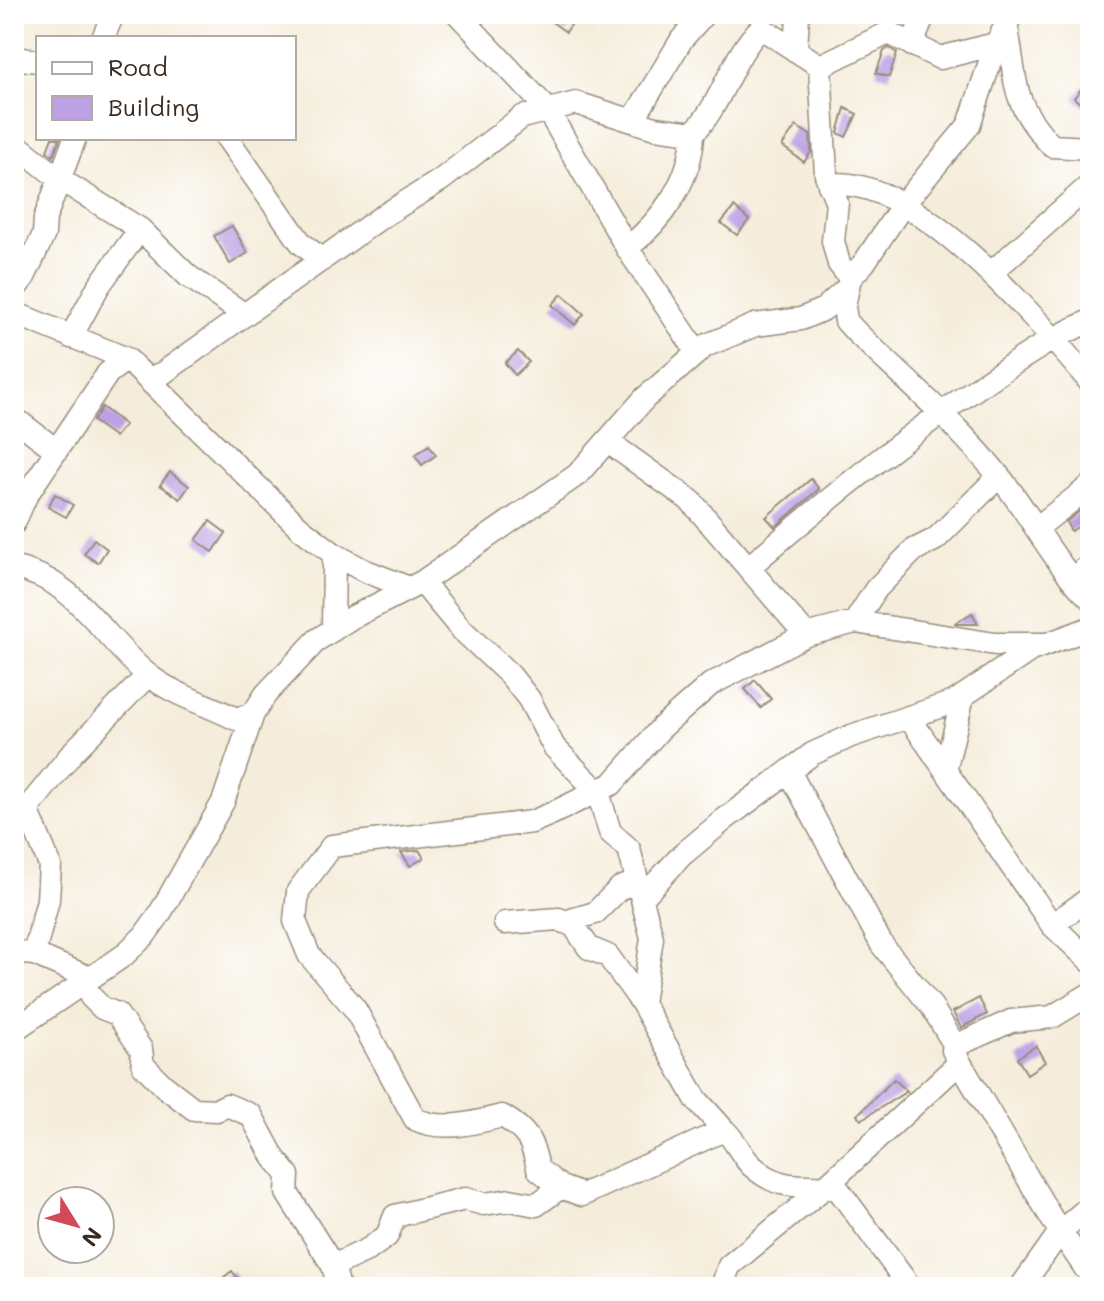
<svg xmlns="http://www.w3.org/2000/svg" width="1104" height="1301" font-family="Mali,sans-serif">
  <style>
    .building { fill: #bea1e4 }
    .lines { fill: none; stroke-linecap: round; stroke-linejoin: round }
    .minor-casing { stroke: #988c7c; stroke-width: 25 }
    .minor { stroke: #fff; stroke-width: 22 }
  </style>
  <rect width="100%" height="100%" fill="#fff"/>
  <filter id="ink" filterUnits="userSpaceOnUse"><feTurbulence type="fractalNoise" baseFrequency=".0125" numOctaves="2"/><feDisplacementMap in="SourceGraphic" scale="16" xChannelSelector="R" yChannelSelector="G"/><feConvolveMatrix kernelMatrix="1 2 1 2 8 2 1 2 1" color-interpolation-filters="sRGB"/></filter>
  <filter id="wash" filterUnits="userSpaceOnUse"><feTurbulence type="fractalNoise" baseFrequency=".006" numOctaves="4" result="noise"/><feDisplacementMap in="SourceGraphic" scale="32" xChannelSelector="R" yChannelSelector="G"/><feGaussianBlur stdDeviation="1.8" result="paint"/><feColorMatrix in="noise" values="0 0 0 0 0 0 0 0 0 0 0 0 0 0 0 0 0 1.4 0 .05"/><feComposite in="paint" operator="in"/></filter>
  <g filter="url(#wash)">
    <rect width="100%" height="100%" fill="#f5eddb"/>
    <g id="blocks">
      <path class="building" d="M541,14H562L573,22L566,32Z
        M889,48L897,53L889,77L876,73L884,51Z
        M1090,78V112L1074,98Z
        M845,108L857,114L846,137L838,133Z
        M796,126L810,135L811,152L804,162L782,146Z
        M52,138H60L53,156L47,151Z
        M734,207L749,220L737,235L721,223Z
        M232,226L248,253L230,264L214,236Z
        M562,294L584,314L575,325L552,305Z
        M518,351L529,362L515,375L505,363Z
        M102,407L125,425L115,437L93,421Z
        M429,445L436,455L422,465L415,455Z
        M170,472L189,486L180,499L160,485Z
        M811,479L819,489L775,527L766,517Z
        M55,494L73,505L66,517L48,507Z
        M1080,511L1087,522L1071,531L1066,522Z
        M210,521L226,533L213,552L196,540Z
        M94,539L107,549L98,563L84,554Z
        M972,613L978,624H956L955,623Z
        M755,680L771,699L761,708L745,689Z
        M419,850L424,858L410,866L401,852Z
        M979,998L987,1014L961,1028L953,1012Z
        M1036,1046L1045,1062L1027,1074L1017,1058Z
        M894,1079L907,1091L861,1120L857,1115Z
        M232,1271L240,1281L229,1287L223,1278Z"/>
    </g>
  </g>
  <g filter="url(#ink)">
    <use href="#blocks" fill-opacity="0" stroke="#988c7c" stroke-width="2"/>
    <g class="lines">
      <g class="minor-casing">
        <path id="minor" d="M458,14L547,109L627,248L697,352
          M1012,14L996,44L969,125L902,206L864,263L850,278L844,306L846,321L857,333C907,381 960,427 1003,481C1031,516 1058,569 1090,598
          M1006,24C1018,82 1008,99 1052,146L1090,148
          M103,38L113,14
          M912,45L924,14
          M796,51L798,14
          M14,58L38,61
          M820,66L826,175L837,203L833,241L839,264L850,278
          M633,120L682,39L704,14
          M227,138L301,243L322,260
          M14,143L61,180L140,229L188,276L245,315
          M829,185C913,172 1040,322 1090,382
          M627,248C662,221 692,179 693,133
          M991,273L1090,185
          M14,290L24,277L44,234L45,218L75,138
          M14,313L127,359L300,528L334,554L363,570L409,588
          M71,337L98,287L140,229
          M148,379L163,373L380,218L441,180L522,117L576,103L655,128L693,133C723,104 730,58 761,28L820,66L884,35L891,34L940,58L996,44
          M14,418L56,450
          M607,441L691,501L806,635
          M14,523L26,496L108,373L127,359
          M1038,527L1090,486
          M749,567C823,503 899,441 980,386C1016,362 1050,338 1090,321
          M14,568C77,579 102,638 147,674C171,694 209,705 236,719L253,714
          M1072,579L1090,565
          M422,582L460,628L510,675L529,699L554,747L598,792L610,832L629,849L652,938L642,1003L696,1099L724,1130
          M855,622L876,589L914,550L936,539L999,476
          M333,630L334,554
          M910,719L1052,925L1090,961
          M946,767L963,696
          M789,771L882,945L932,1007L955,1046
          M643,897L682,855L725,819L812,754L851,736L954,702L1031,650L1090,628
          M564,922L595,913L620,888L637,882
          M505,923L559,919L574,926L589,948L608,956L642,1003
          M1052,925L1090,898
          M14,952L34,954L90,978
          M34,954L48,900L50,865L27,809L73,752L148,675
          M84,983L91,997L102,1008L117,1014L141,1049L143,1065L164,1086L194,1109L217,1110L227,1105L251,1115L274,1158L288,1175L287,1193L333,1266L339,1287
          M14,1030L123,956L144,936L159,915L223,802L253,714L266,694L317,640L351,618L422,582L577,475L645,398L705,346L755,325L801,319L824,309L844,291
          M959,1061L1052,1219L1090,1275
          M333,1266L369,1249L387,1236L395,1216L465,1199L484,1204L510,1200L536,1205L561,1187
          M722,1287L729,1266L826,1186L956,1066L959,1061L953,1050L955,1046L1011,1021L1052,1017L1090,994
          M910,1287L838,1189C803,1181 785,1195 752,1166C741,1156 736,1140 724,1130L582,1195L561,1187L538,1169C533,1142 527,1130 502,1116C474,1123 442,1132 415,1119L355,1009L309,955L295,921L298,891L332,846L532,822L553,813L612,784L661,728L711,684L806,635L855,622L995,644H1044
          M1021,1287L1060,1232L1090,1206"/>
      </g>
      <use href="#minor" class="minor"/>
    </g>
  </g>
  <rect width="1104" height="1301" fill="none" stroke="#fff" stroke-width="48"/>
  <rect x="36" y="36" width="260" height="104" fill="#ffffff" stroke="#b1aaa5" stroke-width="2"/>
  <rect x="52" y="62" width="40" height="12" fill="#ffffff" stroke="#b1aaa5" stroke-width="2"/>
  <text x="108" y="76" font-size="24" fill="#3b2a1e">Road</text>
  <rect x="52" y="96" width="40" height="24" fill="#bea1e4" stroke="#b1aaa5" stroke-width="2"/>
  <text x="108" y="116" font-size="24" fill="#3b2a1e">Building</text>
  <g transform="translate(76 1225) rotate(127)"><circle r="38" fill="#ffffff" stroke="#b1aaa5" stroke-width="2"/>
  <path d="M0-6L14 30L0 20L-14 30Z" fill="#d1495b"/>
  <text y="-12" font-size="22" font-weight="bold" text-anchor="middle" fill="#3b2a1e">N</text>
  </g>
</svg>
